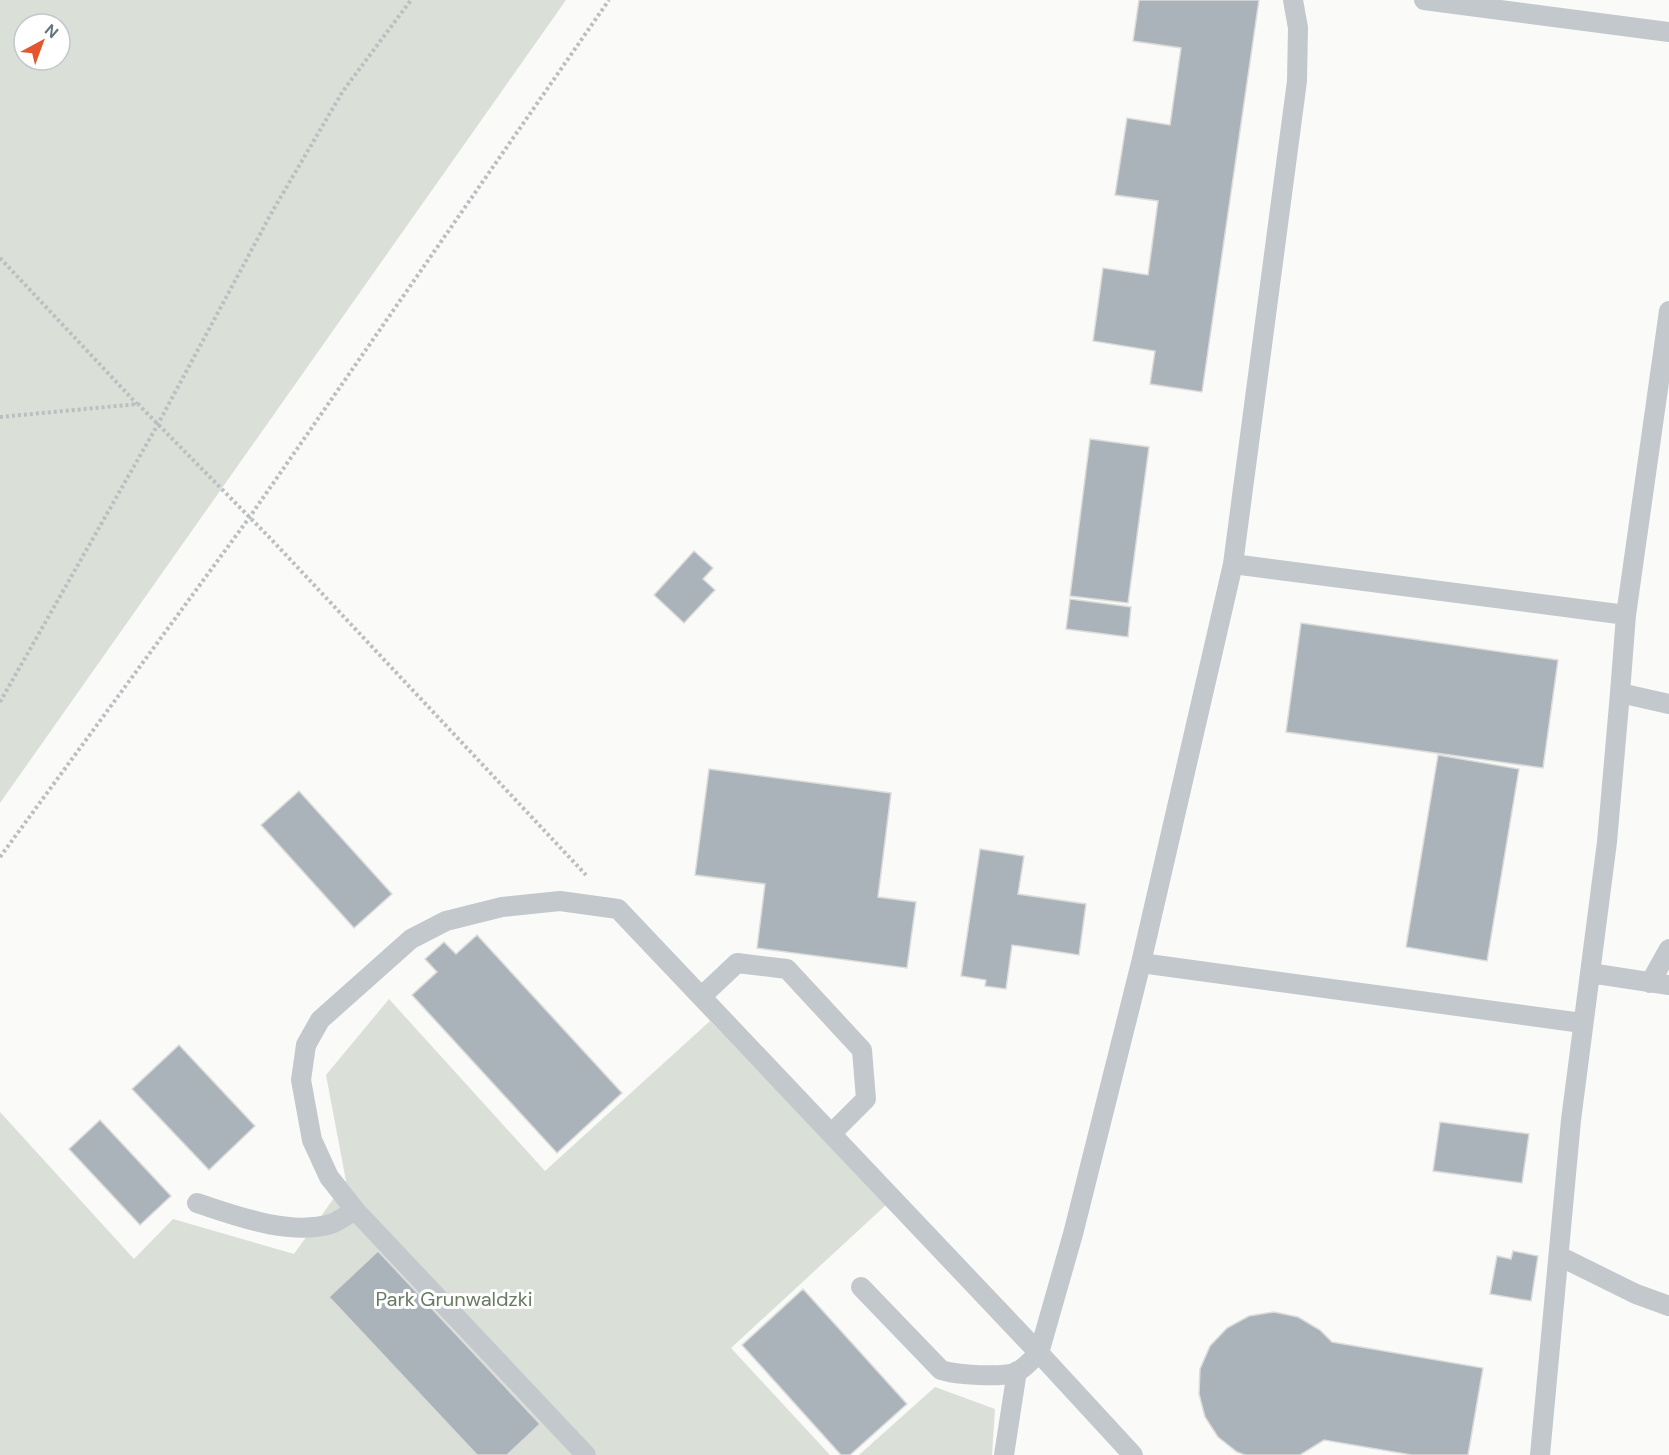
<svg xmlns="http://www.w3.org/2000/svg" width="1669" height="1455" font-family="'DM Sans',sans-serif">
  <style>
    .green { fill: #dadfd7; fill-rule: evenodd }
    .building { fill: #aab3b9; stroke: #dcdcda; stroke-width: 1.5 }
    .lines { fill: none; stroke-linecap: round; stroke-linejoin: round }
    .path { stroke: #bbbfc2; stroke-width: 4; stroke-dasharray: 3 3; stroke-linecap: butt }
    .lane { stroke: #c3c8cc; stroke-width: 20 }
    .labels { text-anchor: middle; stroke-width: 6; stroke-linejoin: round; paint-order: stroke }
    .park-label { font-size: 20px; fill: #687a64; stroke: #fff }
  </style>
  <rect width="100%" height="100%" fill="#fafaf8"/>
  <path class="green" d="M0,0H566L0,803ZM24,24H60V60H24Z
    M389,999L545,1171L710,1021L886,1205L731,1348L830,1455H0V1112L134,1259L173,1219L294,1254L346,1181L326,1075Z
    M935,1387L995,1409L992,1455H859Z"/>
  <path class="building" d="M1139,0H1259L1202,392L1150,384L1155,351L1093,341L1103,268L1148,275L1158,201L1115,195L1127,118L1170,125L1181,48L1133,41Z
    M1090,439L1149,447L1128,603L1070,596Z
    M694,551L713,568L703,579L715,590L684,623L654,595Z
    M1070,599L1131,607L1128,637L1066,629Z
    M1301,623L1558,660L1543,768L1286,732Z
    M1438,755L1519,769L1487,961L1406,947Z
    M709,769L891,793L878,897L916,902L907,968L757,948L765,884L695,875Z
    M299,791L392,894L354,928L261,825Z
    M980,849L1024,856L1018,894L1086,904L1079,955L1012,945L1006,989L985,986L986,980L961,976Z
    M477,935L622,1093L557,1153L412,995L437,972L425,959L444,942L456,954Z
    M179,1045L255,1126L209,1170L132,1089Z
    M100,1120L171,1196L140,1225L69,1149Z
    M1440,1122L1529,1134L1522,1183L1433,1171Z
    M378,1251L540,1424L507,1455H477L329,1297Z
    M1513,1251L1538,1256L1531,1301L1490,1294L1497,1256L1511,1259Z
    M803,1289L907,1404L850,1455H841L742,1345Z
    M1274,1312L1298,1317L1320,1330L1332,1342L1483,1368L1468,1455H1412L1324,1440L1300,1455H1245L1237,1452L1218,1437L1205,1417L1199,1394L1200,1369L1210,1346L1227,1328L1249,1316Z"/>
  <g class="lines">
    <path class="path" d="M0,258L137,404
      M0,417L138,404L270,538L586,875
      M0,702L158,424L272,212L343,91L411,0
      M0,857L249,518L609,0"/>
    <path class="lane" d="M1424,0L1669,32
      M1669,311L1626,615L1620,693L1669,704
      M1233,564L1626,615
      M1141,963L1233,564L1297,81L1298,28L1293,0
      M1590,973L1669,985
      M1650,983L1669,949
      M702,996L737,963L787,969L862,1050L866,1099L832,1133
      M197,1203C237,1216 288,1236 331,1224C339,1221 348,1214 355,1210
      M1559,1256L1636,1294L1669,1306
      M861,1287L941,1370C957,1375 1001,1378 1017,1372C1025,1368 1032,1359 1039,1353L1133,1455
      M586,1455L355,1210L329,1177L312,1140L301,1080L306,1045L320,1020L411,939L446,921L502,907L560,901L618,909L1039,1353L1073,1234L1141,963L1582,1023
      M1004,1455L1017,1371
      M1540,1455L1571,1120L1607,842L1620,693"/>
  </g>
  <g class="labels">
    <g class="park-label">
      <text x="454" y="1306">Park Grunwaldzki</text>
    </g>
  </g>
  <g transform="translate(42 42) rotate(41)"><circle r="28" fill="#ffffff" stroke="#c1c8cd" stroke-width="1.5"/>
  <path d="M0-4.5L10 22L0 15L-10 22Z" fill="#e4572e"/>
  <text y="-9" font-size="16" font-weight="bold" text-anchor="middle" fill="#657683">N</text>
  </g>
</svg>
